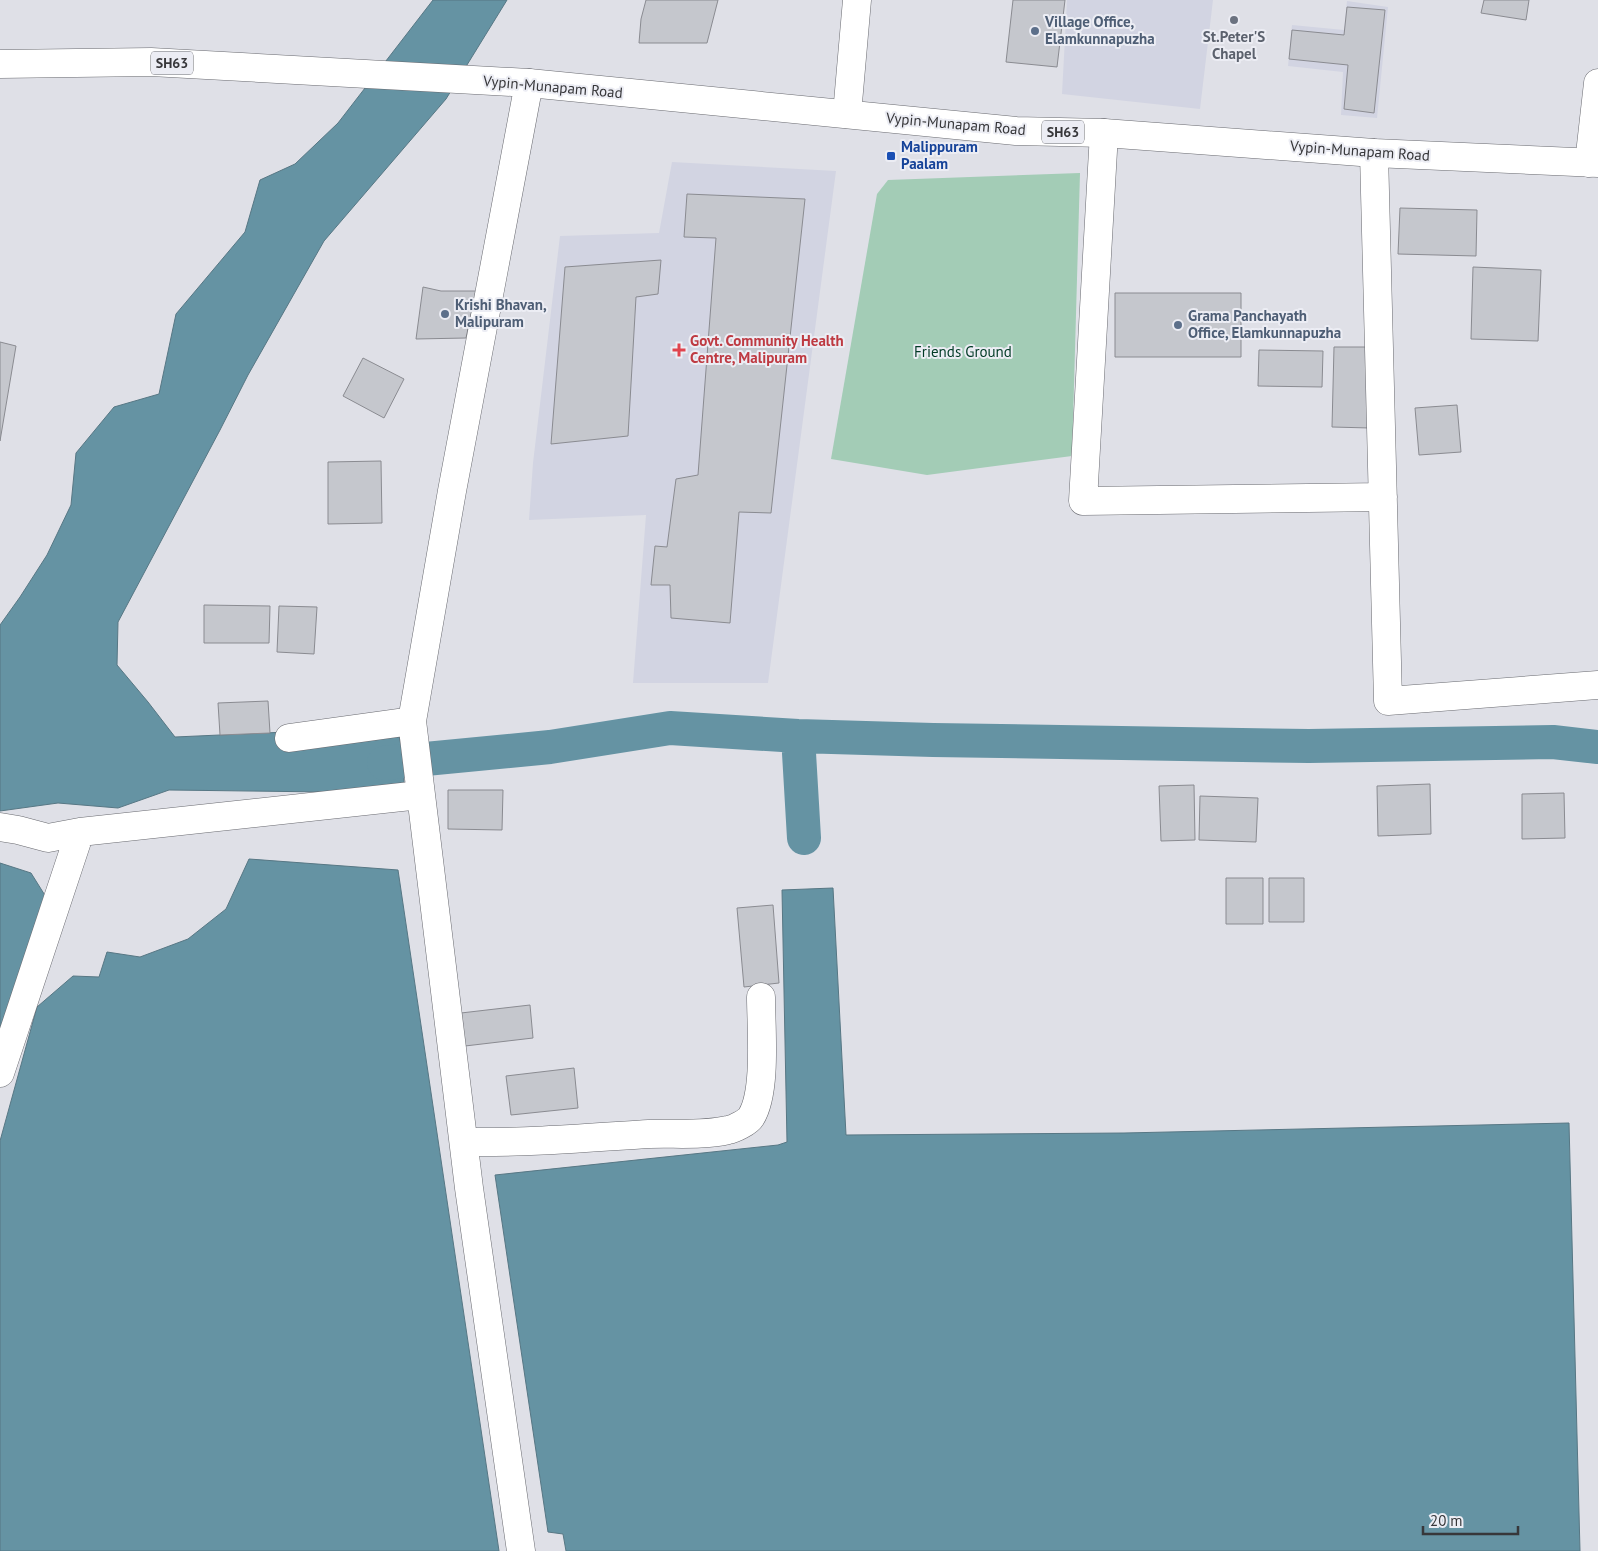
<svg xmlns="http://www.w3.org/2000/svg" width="1598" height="1551" font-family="'PT Sans',sans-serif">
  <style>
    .built { fill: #d2d4e2 }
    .green { fill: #a3ccb6 }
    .water { fill: #6593a3; stroke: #577784 }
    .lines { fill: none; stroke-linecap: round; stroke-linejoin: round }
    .canal { stroke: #6593a3; stroke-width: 34 }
    .building { fill: #c5c7cd; stroke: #8a8b91 }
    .minor-casing { stroke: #696a70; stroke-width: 29 }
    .primary-casing { stroke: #696a70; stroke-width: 29 }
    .minor { stroke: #fff; stroke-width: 28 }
    .primary { stroke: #fff; stroke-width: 28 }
    .worship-dot { fill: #6b7280; stroke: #ecedf4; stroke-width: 2 }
    .service-dot { fill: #5c6f8a; stroke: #ecedf4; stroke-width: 2 }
    .transit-dot { fill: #1a4fb4; stroke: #ecedf4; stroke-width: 2 }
    .health-dot { fill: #e0444e; stroke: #ecedf4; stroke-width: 2 }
    .labels { text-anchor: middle; stroke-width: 4; stroke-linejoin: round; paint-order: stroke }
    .shield { fill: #ecedf4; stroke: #6d6e72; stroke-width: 1 }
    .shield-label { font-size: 14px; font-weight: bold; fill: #37373a }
    .service-label { font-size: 15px; font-weight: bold; fill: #4e5e75; stroke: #ecedf4; text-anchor: start }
    .worship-label { font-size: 15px; font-weight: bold; fill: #5b616d; stroke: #ecedf4 }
    .street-label { font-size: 15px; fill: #37373a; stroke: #ecedf4 }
    .transit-label { font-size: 15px; font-weight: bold; fill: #164399; stroke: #ecedf4; text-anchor: start }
    .health-label { font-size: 15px; font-weight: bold; fill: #be3a42; stroke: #ecedf4; text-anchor: start }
    .park-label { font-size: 15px; fill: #013a25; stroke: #ecedf4 }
  </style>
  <rect width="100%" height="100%" fill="#dfe0e7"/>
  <path class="built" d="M1067,0H1213L1200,109L1062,94Z
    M1347,1L1388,7L1377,118L1341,115L1343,72L1288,66L1292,25L1344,30Z
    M672,162L836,171L768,683H633L646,515L529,520L533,463L560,236L659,233Z"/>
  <path class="green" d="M1080,173L1072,456L927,475L831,459L877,194L888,180Z"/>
  <path class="water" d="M433,0H507L446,99L324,241L248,375L220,430L118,622L117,665L148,702L175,737L399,727L405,793L169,790L118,808L58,803L0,811V625L20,597L47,555L71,505L76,453L114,407L159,394L176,314L245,232L260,180L295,164L338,123Z
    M249,859L398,870L499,1551H0V1141L37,1007L73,976L99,977L107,952L140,957L188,939L226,909Z
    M0,863L31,873L46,897L0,1044Z
    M833,888L846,1135L1124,1133L1569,1123L1580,1551H566L563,1534L548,1532L495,1175L778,1145L787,1142L782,890Z"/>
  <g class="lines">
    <path class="canal" d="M798,736L804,838
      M384,763L550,747L670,728L798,736L933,740L1309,746L1553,742L1598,747"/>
  </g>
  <path class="building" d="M646,0H718L707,43H639L641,19Z
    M1013,0H1065L1057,67L1006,62Z
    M1484,0H1529L1526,20L1481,13Z
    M1347,7L1385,10L1374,113L1344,109L1348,65L1289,59L1292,30L1344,35Z
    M687,194L805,199L771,513L739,512L730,623L671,618L670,585H651L655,546L667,547L676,479L698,475L716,238L684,237Z
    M1400,208L1477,210L1476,256L1398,254Z
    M661,260L658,294L636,297L628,436L551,444L565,267Z
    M1473,267L1541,270L1538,341L1471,339Z
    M423,287L441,291H476L466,338L416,339Z
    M1115,293H1241V357H1115Z
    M0,342L16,346L0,441Z
    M1334,347H1372L1370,428L1332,427Z
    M1259,350L1323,351L1322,387L1258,386Z
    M363,358L404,379L384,418L343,396Z
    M1457,405L1461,452L1419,455L1415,408Z
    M381,461L382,523L328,524V462Z
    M204,605L270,606L269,643H204Z
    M279,606L317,607L314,654L277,652Z
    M268,701L270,733L220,735L218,703Z
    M1430,784L1431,834L1378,836L1377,786Z
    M1194,785L1195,840L1161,841L1159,786Z
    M448,790H503L502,830L448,829Z
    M1564,793L1565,838L1522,839V794Z
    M1200,796L1258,798L1256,842L1199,840Z
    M1226,878H1263V924H1226Z
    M1269,878H1304V922H1269Z
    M773,905L779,983L744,987L737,908Z
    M530,1005L533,1038L465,1046L461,1013Z
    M574,1068L578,1108L511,1115L506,1076Z"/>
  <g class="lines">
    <g class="minor-casing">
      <path id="minor" d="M847,114L857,0
        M1104,133L1083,501L1383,497
        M1374,153L1388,701L1598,685
        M1589,163L1598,83
        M289,738L412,721
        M0,827L18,830L48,838L80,832L420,795
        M0,1073L80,832
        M464,1142C526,1143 587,1138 649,1134C675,1133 702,1136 728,1130C734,1129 748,1122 751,1117C767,1092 761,1027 761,997
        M521,1551L469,1188L412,721L452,491L529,83"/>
    </g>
    <g class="primary-casing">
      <path id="primary" d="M0,64L151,62L529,83L1016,131L1104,133L1374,153L1598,163"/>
    </g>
    <use href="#minor" class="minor"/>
    <use href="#primary" class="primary"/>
  </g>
  <circle class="worship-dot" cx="1234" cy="20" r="5"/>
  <g class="service-dot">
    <circle cx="1035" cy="31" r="5"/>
    <circle cx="445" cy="314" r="5"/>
    <circle cx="1178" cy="325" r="5"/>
  </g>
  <rect class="transit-dot" x="886" y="151" width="10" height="10" rx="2.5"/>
  <path class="health-dot" d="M676.5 342.5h5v5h5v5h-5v5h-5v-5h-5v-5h5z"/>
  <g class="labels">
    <g class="shield">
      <rect x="151" y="51.5" width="42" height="23" rx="4"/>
      <rect x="1042" y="120.5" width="42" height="23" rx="4"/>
    </g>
    <g class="shield-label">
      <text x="172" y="68">SH63</text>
      <text x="1063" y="137">SH63</text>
    </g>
    <g class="service-label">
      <text x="1045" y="27">Village Office,<tspan x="1045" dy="17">Elamkunnapuzha</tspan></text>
      <text x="455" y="310">Krishi Bhavan,<tspan x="455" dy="17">Malipuram</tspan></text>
      <text x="1188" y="321">Grama Panchayath<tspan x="1188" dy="17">Office, Elamkunnapuzha</tspan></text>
    </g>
    <g class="worship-label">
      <text x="1234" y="42">St.Peter'S<tspan x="1234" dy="17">Chapel</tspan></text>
    </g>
    <g class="street-label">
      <text transform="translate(553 87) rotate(5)" y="5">Vypin-Munapam Road</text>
      <text transform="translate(956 124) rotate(5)" y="5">Vypin-Munapam Road</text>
      <text transform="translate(1360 151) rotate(4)" y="5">Vypin-Munapam Road</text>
    </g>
    <g class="transit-label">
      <text x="901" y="152">Malippuram<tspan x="901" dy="17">Paalam</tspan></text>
    </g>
    <g class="health-label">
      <text x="690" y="346">Govt. Community Health<tspan x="690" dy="17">Centre, Malipuram</tspan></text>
    </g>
    <g class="park-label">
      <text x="963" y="357">Friends Ground</text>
    </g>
  </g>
  <path d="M1423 1526v8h95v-8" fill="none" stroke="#37373a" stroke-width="2.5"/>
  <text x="1430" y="1526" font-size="15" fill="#37373a" stroke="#ecedf4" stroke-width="4" paint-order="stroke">20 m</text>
</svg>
